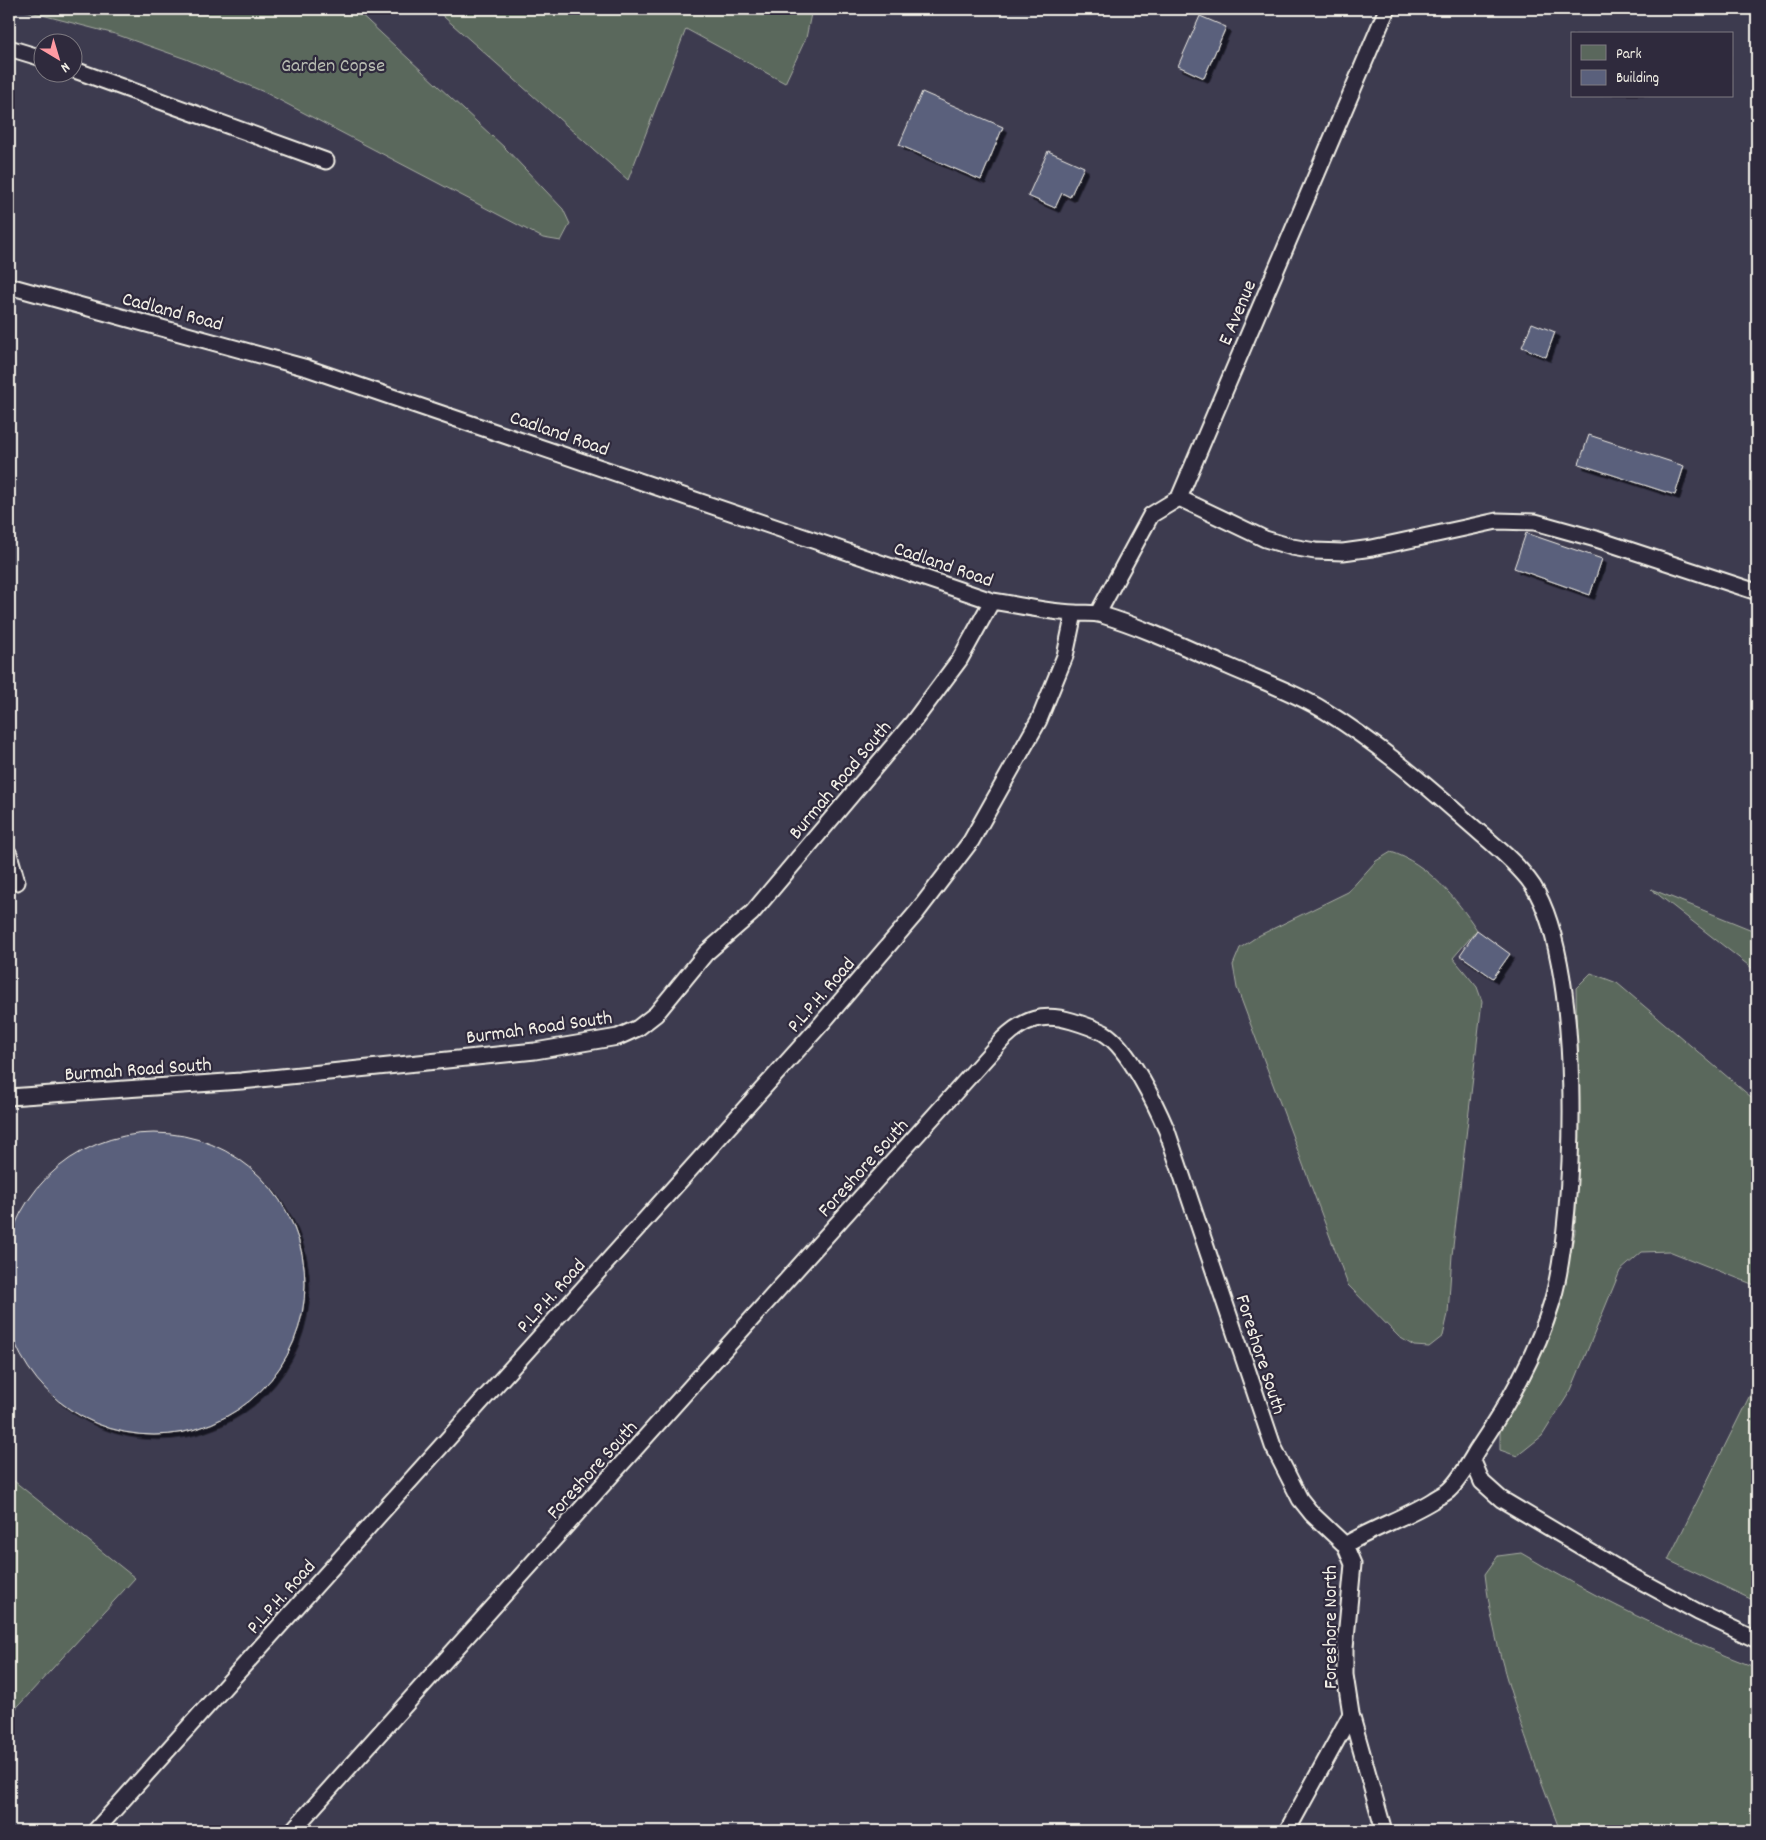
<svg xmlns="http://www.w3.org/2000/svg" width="1766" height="1840" font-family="Dekko,sans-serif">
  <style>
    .built { fill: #3c3a50; fill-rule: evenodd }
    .green { fill: #5a675c; stroke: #a7aca2 }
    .building { fill: #5a607c; stroke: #f4f1e8; filter: url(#shadow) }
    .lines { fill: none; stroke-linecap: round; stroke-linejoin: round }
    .lane-casing { stroke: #f4f1e8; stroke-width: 19 }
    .lane { stroke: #2f2a3d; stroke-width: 15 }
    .labels { text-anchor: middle; stroke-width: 4.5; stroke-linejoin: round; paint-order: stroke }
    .park-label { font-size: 20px; fill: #b6bab0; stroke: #2f2a3d }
    .street-label { font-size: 20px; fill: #f4f1e8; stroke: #2f2a3d }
  </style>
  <defs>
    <filter id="shadow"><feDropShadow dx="4.5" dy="4.5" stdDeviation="0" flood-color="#0009"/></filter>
  </defs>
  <rect width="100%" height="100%" fill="#2f2a3d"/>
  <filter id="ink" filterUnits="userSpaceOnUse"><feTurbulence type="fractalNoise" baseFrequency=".02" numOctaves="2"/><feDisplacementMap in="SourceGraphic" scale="10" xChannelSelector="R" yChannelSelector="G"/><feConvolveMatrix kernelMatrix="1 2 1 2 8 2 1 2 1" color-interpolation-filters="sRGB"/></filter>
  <g filter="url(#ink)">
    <path class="built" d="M9,9H1757V1831H9ZM1572,34H1732V96H1572ZM42,42H72V72H42Z"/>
    <path class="green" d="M19,9H355L505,148L563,209L570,224L561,241L543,238L264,92L186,59L115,34Z
      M435,9H812L806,38L785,83L686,29L628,180Z
      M1391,852C1427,863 1457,899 1477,930L1453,958L1477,987L1482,1001L1452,1255L1448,1314L1443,1336L1429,1347L1414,1346L1399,1337L1348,1285L1237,988L1233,965L1240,948L1258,936L1348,892L1376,861Z
      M1651,889L1757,932V972Z
      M1591,973L1617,983L1757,1102V1286L1669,1251L1642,1252L1620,1271L1571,1390L1542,1436L1517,1456L1500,1450V1430L1530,1379L1561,1298L1575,1232L1578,1144L1576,988Z
      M1757,1381V1602L1668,1560Z
      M9,1477L135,1578L9,1716Z
      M1521,1553C1597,1598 1674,1637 1757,1668V1831H1560C1529,1748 1495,1663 1485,1574L1498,1556Z"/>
    <path class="building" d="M1200,16L1226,27L1204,78L1178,66Z
      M922,92L1003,127L981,180L899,145Z
      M1048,151L1084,167L1070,197L1062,193L1055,208L1028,196Z
      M1532,323L1555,332L1546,357L1522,347Z
      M1589,435L1684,466L1675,495L1579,464Z
      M1526,533L1602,559L1590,595L1514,568Z
      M1477,930L1510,954L1493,978L1460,955Z
      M3 1284a151 151 0 1 1 302 0a151 151 0 1 1-302 0Z"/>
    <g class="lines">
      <g class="lane-casing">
        <path id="lane" d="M9,48L42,58
          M72,69L326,161
          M9,286L307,368L992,601C1019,605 1047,612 1074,613C1083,614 1093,612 1102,615C1146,628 1188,649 1230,667C1262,681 1296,693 1325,711C1374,741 1419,779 1462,817C1484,837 1510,856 1528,879C1585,950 1577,1216 1552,1302C1536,1356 1508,1404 1477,1450C1469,1463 1460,1480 1449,1490C1445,1494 1437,1497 1432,1501C1404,1518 1373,1528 1345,1545
          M1179,498L1265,539L1292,547L1315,551L1343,552L1372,548L1497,521L1535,522L1596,539L1757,592
          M1098,613L1151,515L1179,498L1387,9
          M9,854L17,882
          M9,1097L241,1081L535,1051L618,1037L638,1028L656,1014L706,953L752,913L913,722L960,659L992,601
          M1472,1459L1482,1482L1501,1499L1624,1572L1698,1612L1757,1640
          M95,1831L822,1023L917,912L971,841L1039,720L1065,656L1074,613
          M292,1831L1003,1039C1024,1019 1043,1012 1072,1021C1082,1024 1094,1028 1104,1033C1129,1048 1156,1105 1167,1131L1273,1446L1300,1499L1312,1514L1345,1545L1353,1564L1345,1648V1675L1351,1714L1384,1831
          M1287,1831L1351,1714"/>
      </g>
      <use href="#lane" class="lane"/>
    </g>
  </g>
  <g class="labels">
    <g class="park-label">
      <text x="333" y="71">Garden Copse</text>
    </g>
    <g class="street-label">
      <text transform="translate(173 310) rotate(15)" y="7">Cadland Road</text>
      <text transform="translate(1236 312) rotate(-67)" y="7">E Avenue</text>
      <text transform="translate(560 432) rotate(19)" y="7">Cadland Road</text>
      <text transform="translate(944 563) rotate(19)" y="7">Cadland Road</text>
      <text transform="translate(839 779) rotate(-50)" y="7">Burmah Road South</text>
      <text transform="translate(820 994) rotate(-49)" y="7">P.L.P.H. Road</text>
      <text transform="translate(539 1026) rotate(-8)" y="7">Burmah Road South</text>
      <text transform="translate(138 1068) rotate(-4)" y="7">Burmah Road South</text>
      <text transform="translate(862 1167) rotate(-48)" y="7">Foreshore South</text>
      <text transform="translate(550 1295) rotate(-48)" y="7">P.L.P.H. Road</text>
      <text transform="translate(1262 1354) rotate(72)" y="7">Foreshore South</text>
      <text transform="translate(591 1469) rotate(-48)" y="7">Foreshore South</text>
      <text transform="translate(280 1596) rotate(-48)" y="7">P.L.P.H. Road</text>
      <text transform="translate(1329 1627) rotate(-90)" y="7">Foreshore North</text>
    </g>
  </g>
  <rect width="1766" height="1840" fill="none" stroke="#2f2a3d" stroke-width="30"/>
  <rect x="15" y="15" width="1736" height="1810" fill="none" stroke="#f4f1e8" stroke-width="2" filter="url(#ink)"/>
  <rect x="1571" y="32" width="162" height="65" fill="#2f2a3d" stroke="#7e7a81"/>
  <rect x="1581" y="45" width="25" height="15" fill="#5a675c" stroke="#7e7a81"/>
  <text x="1616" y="58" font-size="15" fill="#f4f1e8">Park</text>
  <rect x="1581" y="70" width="25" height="15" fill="#5a607c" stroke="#7e7a81"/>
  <text x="1616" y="82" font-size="15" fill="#f4f1e8">Building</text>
  <g transform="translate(58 58) rotate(142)"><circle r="24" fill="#2f2a3d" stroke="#7e7a81"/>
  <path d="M0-4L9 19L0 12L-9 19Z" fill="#ff9aa2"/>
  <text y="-8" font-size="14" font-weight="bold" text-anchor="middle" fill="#f4f1e8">N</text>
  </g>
</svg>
